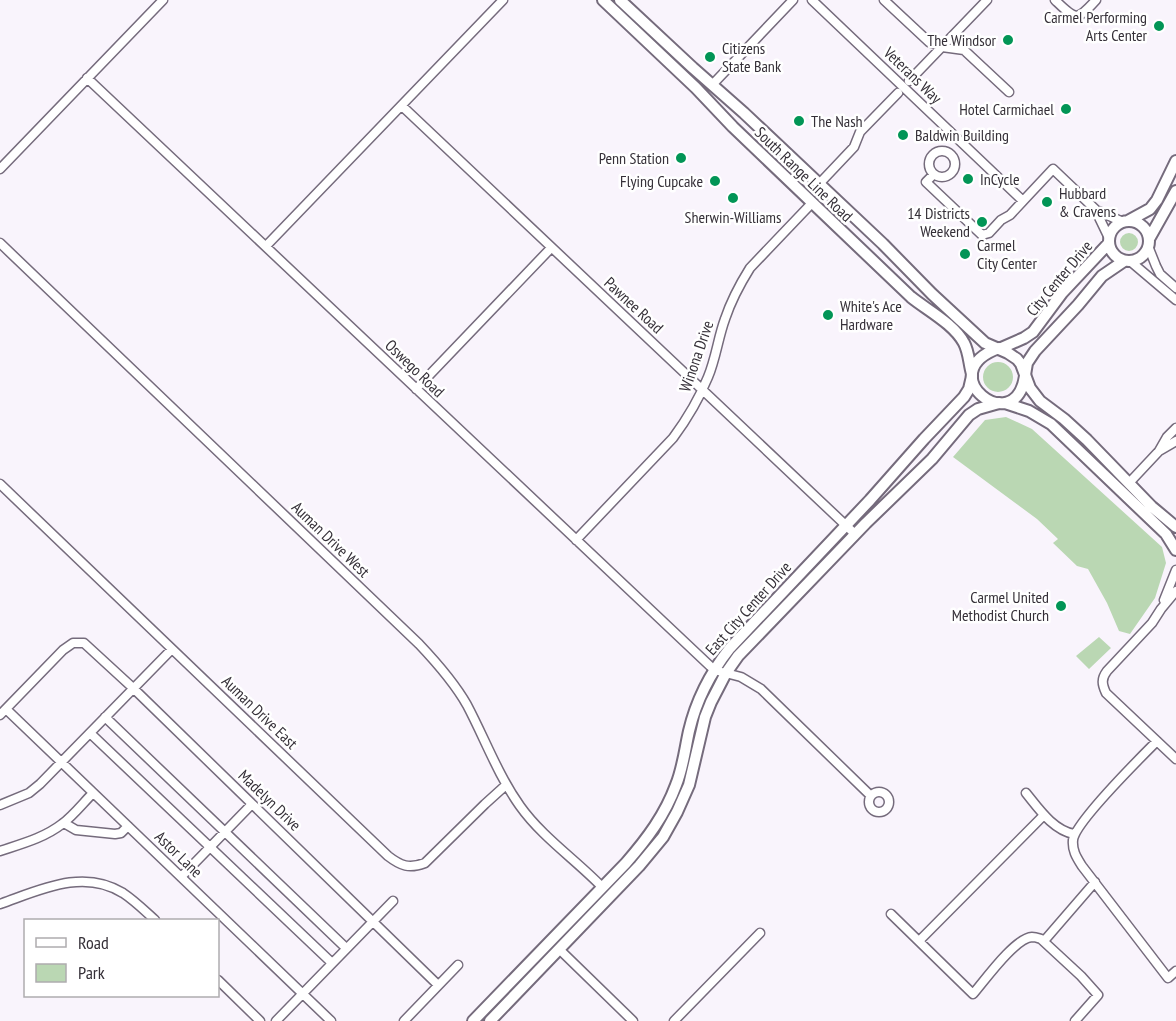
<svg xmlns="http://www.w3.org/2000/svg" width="1176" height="1021" font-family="'PT Sans Narrow',sans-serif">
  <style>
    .green { fill: #bad7b3 }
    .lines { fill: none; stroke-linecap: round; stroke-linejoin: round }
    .minor-casing { stroke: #756b7c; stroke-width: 11 }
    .tertiary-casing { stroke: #756b7c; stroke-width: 14 }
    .secondary-casing { stroke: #756b7c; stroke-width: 14 }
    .minor { stroke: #fff; stroke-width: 8 }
    .tertiary { stroke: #fff; stroke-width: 10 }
    .secondary { stroke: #fff; stroke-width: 10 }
    .poi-dot { fill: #029556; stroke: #fff; stroke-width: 2 }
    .labels { text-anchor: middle; stroke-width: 5; stroke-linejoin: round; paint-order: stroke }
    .poi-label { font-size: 16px; fill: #353038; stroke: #fff; text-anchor: end }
    .street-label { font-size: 16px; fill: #353038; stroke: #fff }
  </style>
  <rect width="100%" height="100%" fill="#f9f4fc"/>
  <path class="green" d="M1120 242a9 9 0 1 1 18 0a9 9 0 1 1-18 0Z
    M983 377a15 15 0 1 1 30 0a15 15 0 1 1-30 0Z
    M1006,417L1032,429L1162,547L1166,563L1155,598L1130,634L1119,631L1107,603L1088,569L1077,566L1053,543L1058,539L1037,519L953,457L985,420Z
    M1099,637L1111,648L1089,669L1076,656Z"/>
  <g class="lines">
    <g class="minor-casing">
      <path id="minor" d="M812,0L1023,201L1053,169L1095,209L1109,238
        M884,0L929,42L942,47L964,50L1009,92
        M1055,0C1076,20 1076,22 1096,0
        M87,78L710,666L714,670L741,677L761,689L871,796
        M909,81L987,0
        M712,85L793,0
        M402,106L855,534
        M929 164a13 13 0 1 1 26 0a13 13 0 1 1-26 0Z
        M0,169L163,0
        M933,175L926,182L982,235L989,233L1001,220L1010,215L1023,201
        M819,184L854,147L860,132L898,93
        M1096,210L1123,222
        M0,243L419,644C437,663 454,682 467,705C485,739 498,775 520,806C542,837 576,860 602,887
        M266,246L503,0
        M1148,246L1156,266L1160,274L1176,288
        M1130,261L1176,300
        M416,389L551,248
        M1159,451L1176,441
        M1129,483L1159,451L1167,437L1176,428
        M0,484L388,856C401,866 409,869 425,863L485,804L506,785
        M576,540L673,438C687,419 699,399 708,377C716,358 718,338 725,319C731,301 740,284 750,268L812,203
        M1176,591L1161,609L1152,623L1107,671C1101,679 1102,684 1106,693L1176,759
        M1164,600L1176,570
        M6,709L331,1021
        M0,715L63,650L73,643H84L133,688L438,985
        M105,717L346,948
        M90,733L332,963
        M1157,741C1141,757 1075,823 1073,840C1072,851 1077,858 1082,866L1168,978L1176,971
        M869 802a10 10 0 1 1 20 0a10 10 0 1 1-20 0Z
        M1026,793C1039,809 1053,830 1074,834
        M0,805L29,793L40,784L172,649
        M64,823L76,830L115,834L121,833L128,826
        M0,851C21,844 44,838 62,824C73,816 83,803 93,793
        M181,877L252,804
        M0,904C40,890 83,868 123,893C135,901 145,911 155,920
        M891,914L973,994C985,980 1015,938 1032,937C1036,937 1038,938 1041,939L1081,976L1098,995L1075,1021
        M919,941L1044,815
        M1044,941L1095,882
        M559,949L633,1021
        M218,980L260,1021
        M276,1021L393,901
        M404,1021L458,965
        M674,1021L760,933"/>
    </g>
    <g class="tertiary-casing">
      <path id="tertiary" d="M1128,221L1150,209L1157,200L1176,161
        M1109 241a20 20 0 1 1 40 0a20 20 0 1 1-40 0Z
        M1149,239L1176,191
        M999,349L1024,338L1033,332L1062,293L1109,243
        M1025,375L1027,363L1035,351L1078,305L1102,276L1124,261
        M473,1021L626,863C647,839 665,815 676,785C683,768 685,749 689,731C696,701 711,672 730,648L870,500L924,439L964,397L969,389L972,376
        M490,1021L639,866L663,837L677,812L689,785L705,717L711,702L726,673L738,656L866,523L932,459L969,415L978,409L999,403"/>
    </g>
    <g class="secondary-casing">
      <path id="secondary" d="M603,0L696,88L733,127L911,297C927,310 954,324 964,343C969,352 969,364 972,374
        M620,0L693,68L744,113L883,244L932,294L985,343L1008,353L1017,359L1021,364L1030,388L1040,401L1064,419L1087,440L1152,507L1176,527
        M999,348C929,373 1015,441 1025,376
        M1005,403L1029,411L1051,424L1166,534L1176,550"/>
    </g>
    <use href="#minor" class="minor"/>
    <use href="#tertiary" class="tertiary"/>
    <use href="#secondary" class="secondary"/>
  </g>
  <g class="poi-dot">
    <circle cx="1159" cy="26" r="6"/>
    <circle cx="1008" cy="40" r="6"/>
    <circle cx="710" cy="57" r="6"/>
    <circle cx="1066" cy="109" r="6"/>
    <circle cx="799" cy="121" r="6"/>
    <circle cx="903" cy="135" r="6"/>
    <circle cx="681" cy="158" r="6"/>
    <circle cx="968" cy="179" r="6"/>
    <circle cx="715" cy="181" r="6"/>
    <circle cx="733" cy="198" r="6"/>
    <circle cx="1047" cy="202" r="6"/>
    <circle cx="982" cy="222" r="6"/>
    <circle cx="965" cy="254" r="6"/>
    <circle cx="828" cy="315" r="6"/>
    <circle cx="1061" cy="606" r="6"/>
  </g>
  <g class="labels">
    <g class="poi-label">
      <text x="1147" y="23">Carmel Performing<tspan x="1147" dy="18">Arts Center</tspan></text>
      <text x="996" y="46">The Windsor</text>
      <text x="722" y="54" text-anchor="start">Citizens<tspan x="722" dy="18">State Bank</tspan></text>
      <text x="1054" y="115">Hotel Carmichael</text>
      <text x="811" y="127" text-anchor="start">The Nash</text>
      <text x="915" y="141" text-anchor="start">Baldwin Building</text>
      <text x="669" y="164">Penn Station</text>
      <text x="980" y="185" text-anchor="start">InCycle</text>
      <text x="703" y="187">Flying Cupcake</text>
      <text x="1059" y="199" text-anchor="start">Hubbard<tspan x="1059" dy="18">&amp; Cravens</tspan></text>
      <text x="970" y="219">14 Districts<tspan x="970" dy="18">Weekend</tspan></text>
      <text x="733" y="223" text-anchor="middle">Sherwin-Williams</text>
      <text x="977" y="251" text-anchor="start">Carmel<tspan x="977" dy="18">City Center</tspan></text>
      <text x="840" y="312" text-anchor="start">White's Ace<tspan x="840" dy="18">Hardware</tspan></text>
      <text x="1049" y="603">Carmel United<tspan x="1049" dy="18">Methodist Church</tspan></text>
    </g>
    <g class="street-label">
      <text transform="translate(913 75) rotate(44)" y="6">Veterans Way</text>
      <text transform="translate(804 174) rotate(44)" y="6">South Range Line Road</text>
      <text transform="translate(1059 278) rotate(-50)" y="6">City Center Drive</text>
      <text transform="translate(634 305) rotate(43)" y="6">Pawnee Road</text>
      <text transform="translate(696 356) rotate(-71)" y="6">Winona Drive</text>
      <text transform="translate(415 368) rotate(44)" y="6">Oswego Road</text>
      <text transform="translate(331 539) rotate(44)" y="6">Auman Drive West</text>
      <text transform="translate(748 608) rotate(-48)" y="6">East City Center Drive</text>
      <text transform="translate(260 712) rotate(44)" y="6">Auman Drive East</text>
      <text transform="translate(270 800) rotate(44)" y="6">Madelyn Drive</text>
      <text transform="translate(179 854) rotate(44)" y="6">Astor Lane</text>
    </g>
  </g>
  <rect x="24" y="919" width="195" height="78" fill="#ffffff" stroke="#aeacaf" stroke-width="1.5"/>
  <rect x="36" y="938" width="30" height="9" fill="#ffffff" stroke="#aeacaf" stroke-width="1.5"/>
  <text x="78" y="949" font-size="18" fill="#353038">Road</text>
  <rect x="36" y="964" width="30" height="18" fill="#bad7b3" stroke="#aeacaf" stroke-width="1.5"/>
  <text x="78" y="979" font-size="18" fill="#353038">Park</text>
</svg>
